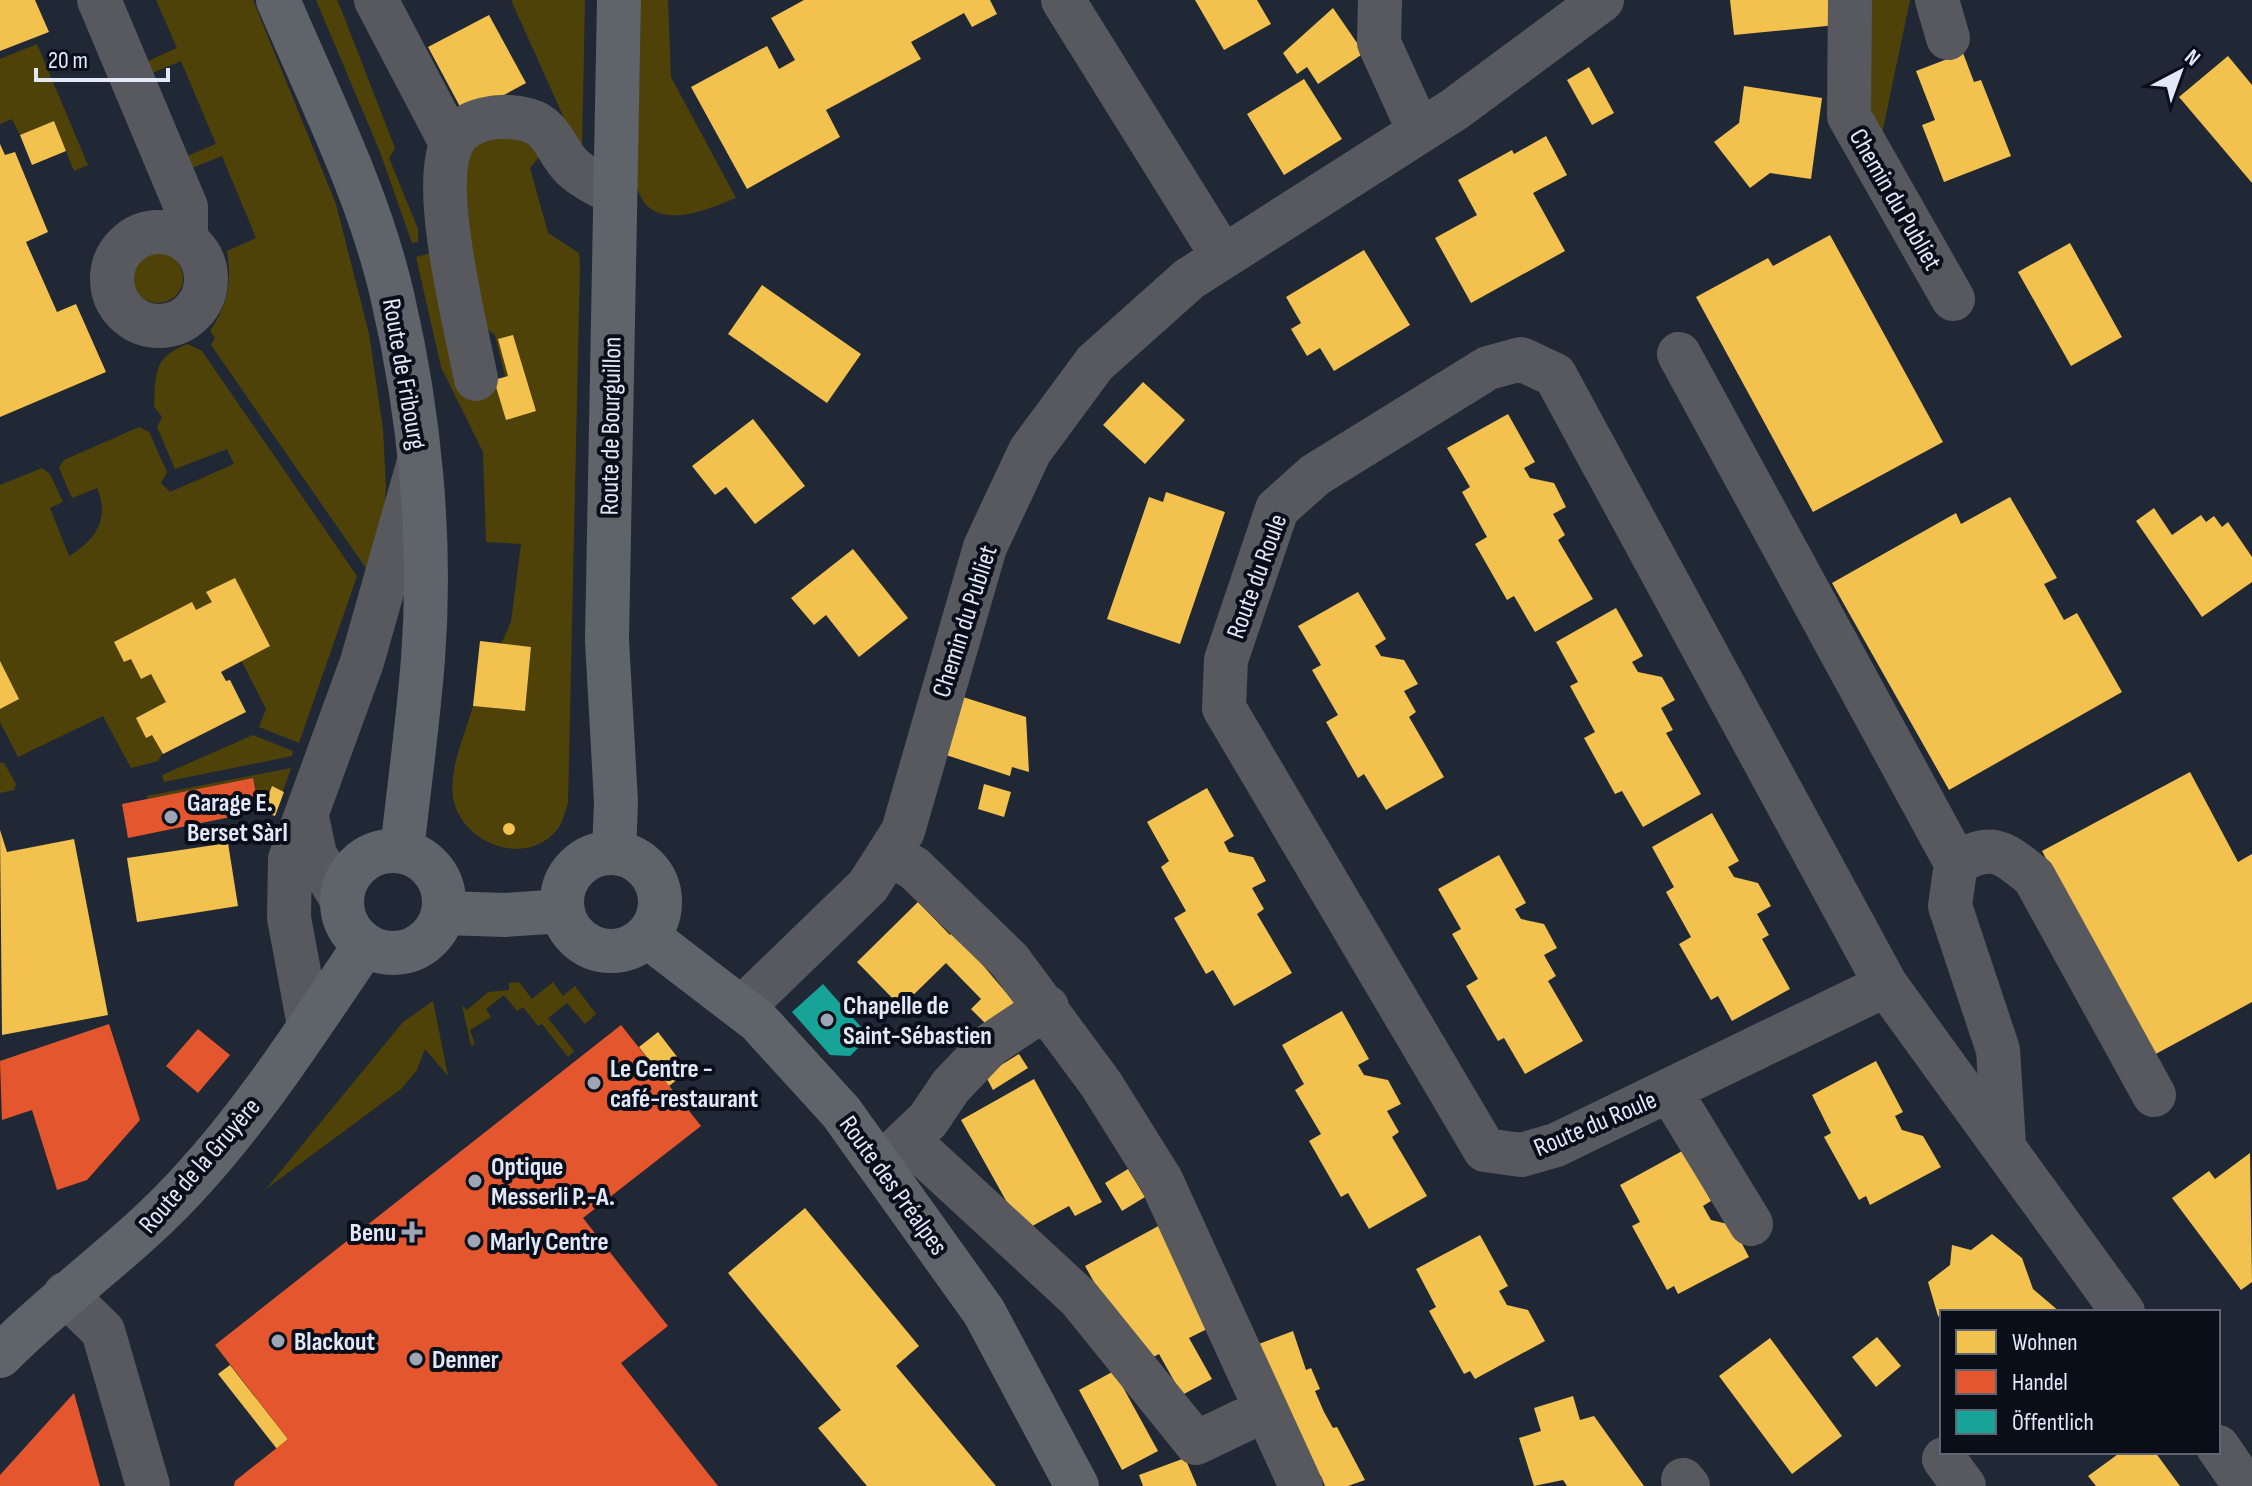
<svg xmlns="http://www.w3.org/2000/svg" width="2252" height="1486" font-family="'Sofia Sans Condensed',sans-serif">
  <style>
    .green { fill: #4e4209 }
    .homes { fill: #f2c14e }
    .shops { fill: #e4572e }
    .public { fill: #17a398 }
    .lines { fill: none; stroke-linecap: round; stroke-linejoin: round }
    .minor { stroke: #57595f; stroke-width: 44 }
    .major { stroke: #5f646b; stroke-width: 44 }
    .poi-dot { fill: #9ea5b4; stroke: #090e19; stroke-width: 3 }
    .labels { text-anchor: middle; stroke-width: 8; stroke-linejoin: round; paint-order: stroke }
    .street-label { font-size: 26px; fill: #e1e9f9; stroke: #090e19 }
    .poi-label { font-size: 26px; font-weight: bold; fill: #e1e9f9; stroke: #090e19; text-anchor: start }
  </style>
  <rect width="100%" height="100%" fill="#212835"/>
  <path class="green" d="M156,0H253L336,204L369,334L383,429L386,487L382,529L370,574L211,345L215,338L210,331C228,304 232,283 227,251L256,238L222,156L192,168L187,156L216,144L181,61L152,73L148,61L177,48Z
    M316,0H337L341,9L395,148L389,158L418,229V242L412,243L380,152Z
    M511,0H585L582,147L574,140Z
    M641,0H668L671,77L736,198C703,211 652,234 637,188Z
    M1865,0H1910L1879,148L1863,110Z
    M37,44L88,165L74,171L54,121L20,135L12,119L0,124V59Z
    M513,129L543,152L530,168L548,233L579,253L580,263L568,803C565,812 562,825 556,831C525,867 465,844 454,802C447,772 465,735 473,706L525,711L531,647L501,644L511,622L521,544L486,542L483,452L441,367L416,257L439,251L458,376L507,384L495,335L476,321L465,165L479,135Z
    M133 278a25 25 0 1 1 50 0a25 25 0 1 1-50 0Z
    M187,344L202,351L357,576L299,743L259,727L266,709L238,654L208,674L158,761L131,768L103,716L18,757L0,722V485L42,468L50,474L63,502L50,508L69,556C96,540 110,518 97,488L72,498L59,468L64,460L139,427L149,432L167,472L161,483L170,492L234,464L227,449L175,469L157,427L162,417L154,406C156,372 153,358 187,344Z
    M253,735L293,751L292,756L164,782L162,775Z
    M0,763H4L16,784L14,790L0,793Z
    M291,768L283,791L271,787L262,811L253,778L148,799L147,796Z
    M519,982L532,999L553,982L563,996L575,986L596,1014L585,1024L567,1003L548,1018L574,1051L568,1057L542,1024L538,1026L523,1007L517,1011L504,995L486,1009L491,1017L470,1030L475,1044L471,1046L462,1005L467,1010L488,992L509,990V983Z
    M433,1001L448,1076L425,1049L417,1070L401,1089L266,1189L403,1022Z"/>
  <path class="homes" d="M0,0H35L49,32L0,51Z
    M804,0H990L997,14L972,27L964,13L911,42L921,59L826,110L840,137L747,189L691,87L767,46L779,69L795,60L771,18Z
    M1195,0H1257L1271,24L1224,50Z
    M1730,0H1835L1837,25L1734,35Z
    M1333,8L1364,53L1318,84L1307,67L1297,74L1283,53Z
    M489,15L526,83L465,116L428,47Z
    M1963,53L1974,82L1981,80L2011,156L1944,182L1922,125L1935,120L1916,71Z
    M2228,56L2252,85V183L2179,97Z
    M1589,67L1614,113L1592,125L1567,80Z
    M1304,79L1342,139L1284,175L1247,114Z
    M1744,86L1822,98L1811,179L1770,173L1750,188L1714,142L1739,123Z
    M54,121L66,151L32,165L20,135Z
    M1546,136L1567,175L1533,193L1565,251L1471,303L1435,238L1477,215L1458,180L1512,150L1514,154Z
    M0,144L5,155L15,152L48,232L26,242L57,312L76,304L106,372L0,417Z
    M1830,235L1943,442L1813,512L1696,297L1768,258L1773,266Z
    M2070,243L2122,337L2071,366L2018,272Z
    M1364,250L1410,325L1334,371L1320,348L1307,356L1291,329L1301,323L1286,297Z
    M762,285L861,354L827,403L728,334Z
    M513,335L536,411L506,420L494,380L508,376L498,339Z
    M1143,382L1185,420L1145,464L1103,425Z
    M1508,414L1535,462L1524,468L1530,478L1554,483L1566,507L1553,514L1565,535L1558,540L1593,599L1535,632L1514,596L1507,600L1475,544L1487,537L1462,492L1470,487L1447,448Z
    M753,419L805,486L755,524L726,487L715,495L692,466Z
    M1166,492L1225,512L1180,644L1107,619L1149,497L1163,502Z
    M2010,497L2057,578L2044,584L2064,620L2077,613L2122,692L1949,790L1832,583L1956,513L1961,524Z
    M2154,508L2172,535L2201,515L2206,522L2214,516L2222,527L2228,522L2252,557V582L2202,617L2136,521Z
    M853,549L908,618L859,657L826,615L814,625L791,598Z
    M235,578L270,646L221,672L226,681L230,680L246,712L163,754L152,735L146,738L136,718L166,702L151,674L141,679L131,659L124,662L114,642L192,602L196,610L212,602L206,592Z
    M1358,592L1386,639L1375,646L1381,656L1404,660L1418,684L1404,691L1416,712L1409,717L1444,777L1386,810L1364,774L1358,778L1326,722L1338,715L1312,670L1321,665L1298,626Z
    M1616,608L1643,656L1632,662L1638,672L1662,677L1675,700L1661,708L1673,730L1666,733L1701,794L1643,827L1622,791L1615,794L1584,738L1595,732L1570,686L1578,682L1556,642Z
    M480,641L531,647L525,711L473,706Z
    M0,661L19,699L0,709Z
    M963,697L1026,717L1029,772L1012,767L1010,776L946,755Z
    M2190,772L2238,862L2252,854V1002L2152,1056L2042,851Z
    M984,784L1011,792L1004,817L978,809Z
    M272,786L284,792L275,816L262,811Z
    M1207,788L1234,836L1224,842L1229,852L1253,857L1266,881L1252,888L1264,909L1257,914L1292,973L1234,1006L1213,970L1206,974L1174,918L1186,911L1161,867L1169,861L1147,822Z
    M1712,813L1739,861L1728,867L1734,877L1758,883L1771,906L1757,914L1769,935L1762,939L1790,989L1732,1021L1718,996L1711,1000L1679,944L1691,937L1666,892L1674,887L1652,847Z
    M503 829a6 6 0 1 1 12 0a6 6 0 1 1-12 0Z
    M0,830L7,852L74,839L108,1015L2,1035Z
    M228,843L238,906L137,922L127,858Z
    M1499,855L1526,903L1515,909L1521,919L1544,924L1557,948L1544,955L1556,976L1548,981L1583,1041L1525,1074L1504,1038L1498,1041L1466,986L1478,979L1452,934L1461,929L1438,889Z
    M918,902L950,935L954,931L1019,1008L994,1032L971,1009L981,999L946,963L901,1007L857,962Z
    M1342,1011L1369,1059L1358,1065L1364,1075L1388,1080L1401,1104L1387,1111L1399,1132L1392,1137L1427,1196L1369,1229L1348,1193L1341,1197L1309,1141L1321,1134L1295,1090L1304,1084L1282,1045Z
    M658,1032L688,1071L669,1086L639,1047Z
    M1019,1054L1028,1068L993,1090L985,1075Z
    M1876,1061L1903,1112L1895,1116L1902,1130L1923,1136L1941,1167L1870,1205L1866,1196L1859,1200L1824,1137L1831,1133L1812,1095Z
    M1034,1079L1102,1202L1075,1216L1069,1206L1023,1231L961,1120Z
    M1684,1150L1711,1201L1703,1206L1711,1220L1732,1225L1749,1257L1678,1294L1674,1286L1667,1290L1632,1226L1640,1222L1620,1185Z
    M2250,1153L2252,1282L2241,1290L2172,1198L2209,1171L2215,1179Z
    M1128,1169L1145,1197L1122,1211L1105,1183Z
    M805,1208L919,1346L896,1366L996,1486H867L818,1428L841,1410L728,1273Z
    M1162,1224L1217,1324L1189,1338L1212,1379L1182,1395L1159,1354L1140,1364L1085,1266Z
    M1992,1234L2022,1258L2033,1289L2060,1312H1942V1319L1938,1316L1928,1282L1950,1265L1952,1245L1971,1250Z
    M1480,1235L1508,1286L1499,1291L1507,1305L1528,1310L1545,1341L1475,1379L1470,1371L1464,1374L1429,1311L1436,1307L1416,1269Z
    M1293,1331L1306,1370L1311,1368L1320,1389L1315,1391L1324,1412L1333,1428L1337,1427L1365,1480L1348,1486H1325L1321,1476H1318L1256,1345Z
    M1877,1337L1901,1366L1876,1387L1852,1357Z
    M1770,1338L1842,1436L1792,1474L1719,1376Z
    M230,1365L288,1439L277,1449L218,1374Z
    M1114,1371L1158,1451L1122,1470L1079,1390Z
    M1573,1396L1580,1420L1594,1416L1644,1486H1567L1563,1480L1534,1486L1519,1438L1541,1431L1534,1408Z
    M2121,1452H2155L2180,1486H2096L2088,1476Z
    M1185,1458L1197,1486H1143L1139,1475Z"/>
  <path class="shops" d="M253,778L260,811L128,838L122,804Z
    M109,1024L140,1120L87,1180L57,1190L32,1110L2,1120L0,1061Z
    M621,1025L701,1126L583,1218L668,1326L621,1363L718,1486H234L235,1481L288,1439L215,1345Z
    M198,1029L230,1055L198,1093L166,1066Z
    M74,1393L100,1486H0V1475Z"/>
  <path class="public" d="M823,984L862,1028L860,1046L850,1056L830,1055L792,1012Z"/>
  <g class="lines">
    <path class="minor" d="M99,0L186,207V239
      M376,0L451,143
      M1063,0L1223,257
      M1380,0L1379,43L1419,131
      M1850,0L1849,116L1953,299
      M1937,0L1948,38
      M112 279a47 47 0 1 1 94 0a47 47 0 1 1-94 0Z
      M1679,354L1956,863L1950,906L1998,1050L2004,1145
      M476,379C466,327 430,188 452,143C464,117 503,113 528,120C553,127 556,151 572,167C585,179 599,185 614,193
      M307,817L315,855L341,898
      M889,854L914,868L1010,961L1101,1084L1161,1180L1301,1486
      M1956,863C1993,842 2003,852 2034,877L2154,1095
      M1886,985L1556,1145L1521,1155L1485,1150L1224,708L1226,660L1277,509L1315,475L1488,368L1521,359L1555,375L1886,985L2123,1312
      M742,1008L868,886L903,831L985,547L1030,451L1095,363L1189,279L1455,109L1602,0
      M309,1025L289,918L290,859L362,662L418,465
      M1670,1091L1751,1224
      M908,1140L1079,1298L1196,1443L1265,1410
      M886,1160L928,1120L951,1086L990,1045L1047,1007
      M65,1294L103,1331L148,1486
      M2218,1447L2245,1486
      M1944,1459L1964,1486
      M1683,1480L1688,1486"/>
    <path class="major" d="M278,0C319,97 370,196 393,299C420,415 432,540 423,659C418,723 409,787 402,851
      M342 902a51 51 0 1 1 102 0a51 51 0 1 1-102 0Z
      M562 902a49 49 0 1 1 98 0a49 49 0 1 1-98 0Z
      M614,853L616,802L607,640L619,0
      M444,913L505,915L562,911
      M647,936L758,1021L841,1112L984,1312L1077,1486
      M0,1356C61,1294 134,1245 192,1180C258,1108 310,1025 365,945"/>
  </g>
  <g class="poi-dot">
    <circle cx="171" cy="817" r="8"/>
    <circle cx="827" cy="1020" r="8"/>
    <circle cx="594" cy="1083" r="8"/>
    <circle cx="475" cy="1181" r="8"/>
    <path d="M408 1220h8v8h8v8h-8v8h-8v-8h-8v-8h8z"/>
    <circle cx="474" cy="1241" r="8"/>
    <circle cx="278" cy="1341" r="8"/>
    <circle cx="416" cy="1359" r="8"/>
  </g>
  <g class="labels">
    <g class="street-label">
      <text transform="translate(1896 199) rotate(60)" y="9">Chemin du Publiet</text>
      <text transform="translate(405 374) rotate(80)" y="9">Route de Fribourg</text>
      <text transform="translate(610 426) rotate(-89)" y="9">Route de Bourguillon</text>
      <text transform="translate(1256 576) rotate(-70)" y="9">Route du Roule</text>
      <text transform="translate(964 621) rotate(-72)" y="9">Chemin du Publiet</text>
      <text transform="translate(1595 1123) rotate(-23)" y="9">Route du Roule</text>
      <text transform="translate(199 1165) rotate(-49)" y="9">Route de la Gruyère</text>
      <text transform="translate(894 1185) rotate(54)" y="9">Route des Préalpes</text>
    </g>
    <g class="poi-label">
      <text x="187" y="811">Garage E.<tspan x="187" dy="30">Berset Sàrl</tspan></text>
      <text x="843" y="1014">Chapelle de<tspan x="843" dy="30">Saint-Sébastien</tspan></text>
      <text x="610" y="1077">Le Centre -<tspan x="610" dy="30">café-restaurant</tspan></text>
      <text x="491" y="1175">Optique<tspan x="491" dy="30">Messerli P.-A.</tspan></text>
      <text x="396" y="1241" text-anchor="end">Benu</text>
      <text x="490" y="1250">Marly Centre</text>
      <text x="294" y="1350">Blackout</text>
      <text x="432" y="1368">Denner</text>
    </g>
  </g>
  <rect x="1940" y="1310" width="280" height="144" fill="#090e19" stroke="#5f6673" stroke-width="2"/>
  <rect x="1956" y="1330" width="40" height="24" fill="#f2c14e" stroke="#5f6673" stroke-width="2"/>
  <text x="2012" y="1350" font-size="24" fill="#e1e9f9">Wohnen</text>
  <rect x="1956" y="1370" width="40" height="24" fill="#e4572e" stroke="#5f6673" stroke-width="2"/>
  <text x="2012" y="1390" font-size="24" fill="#e1e9f9">Handel</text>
  <rect x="1956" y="1410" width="40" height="24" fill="#17a398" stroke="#5f6673" stroke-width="2"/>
  <text x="2012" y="1430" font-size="24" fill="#e1e9f9">Öffentlich</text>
  <g transform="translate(2180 72) rotate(41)" stroke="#090e19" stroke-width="6" paint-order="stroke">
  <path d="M0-6L14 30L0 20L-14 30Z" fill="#e1e9f9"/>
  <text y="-12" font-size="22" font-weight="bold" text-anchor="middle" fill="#e1e9f9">N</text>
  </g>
  <path d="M36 68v12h132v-12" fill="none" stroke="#e1e9f9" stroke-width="4"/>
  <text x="48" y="68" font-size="24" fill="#e1e9f9" stroke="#090e19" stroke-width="6" paint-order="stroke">20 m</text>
</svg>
